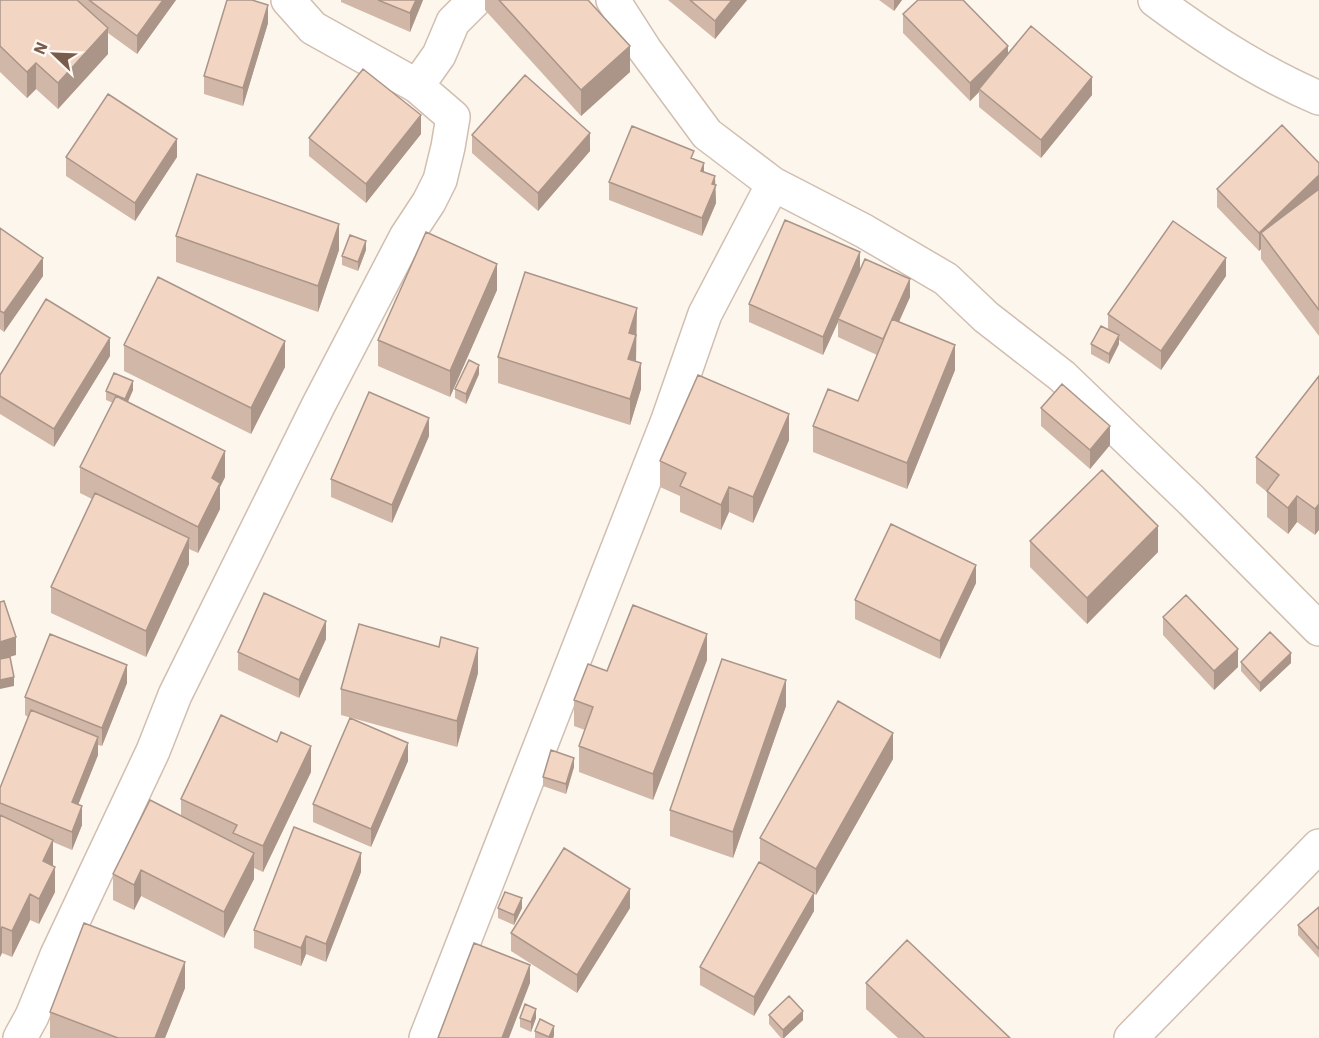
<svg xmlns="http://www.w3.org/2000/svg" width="1319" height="1038" font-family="'IBM Plex Sans',sans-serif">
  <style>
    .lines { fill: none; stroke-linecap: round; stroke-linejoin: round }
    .street-casing { stroke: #d1beb0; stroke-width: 36 }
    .street { stroke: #fff; stroke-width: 33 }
    .wall { fill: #d1b7a8 }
    .shaded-wall { fill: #aa9588 }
    .building { fill: #f3d5c3; stroke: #aa9588; stroke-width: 1.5 }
  </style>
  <rect width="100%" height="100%" fill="#fdf6ec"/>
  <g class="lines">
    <g class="street-casing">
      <path id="street" d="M288,0L313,28L417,86
        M613,0L645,50L707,134L773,184L864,231L946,279L986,317L1062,376L1192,501L1319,629
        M1155,0C1206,38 1260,73 1319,98
        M20,1038L32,1016L57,955L153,751L175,695L318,406L406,237L429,202L440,180L448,147L453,117L417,86L439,55L453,22L475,0
        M426,1038L668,420L705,314L773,184
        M1131,1038L1319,846"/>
    </g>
    <use href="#street" class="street"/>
  </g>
  <path class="wall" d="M0,0L78,1V0H176L137,54L108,33V54L58,109L36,89L27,98L0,72Z
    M341,0H423L410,32L341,2Z
    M485,0H588L630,72L581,116L485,10Z
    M668,0H747L715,39Z
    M879,0H902L894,11Z
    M903,14L1008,54L1092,95L1041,158L979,107V92L970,101L903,33Z
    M268,23L243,106L204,94V76Z
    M421,134L366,203L309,156V138Z
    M472,135L590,151L538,211L472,153Z
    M66,157H177L135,221L66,176Z
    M1319,163V336L1261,259V249L1259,251L1217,207V189Z
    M704,173L715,185L716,203L702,236L609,200V182Z
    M0,228L43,276L4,332L0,329Z
    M176,236L339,250L318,312L176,262Z
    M366,250L358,271L342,265V256Z
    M860,270L910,297L899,322L955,370L907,489L813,452V426L858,401L877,355L838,337V322L823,355L749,322V304Z
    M1226,276L1161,370L1119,340V344L1109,364L1091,354V344L1108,329V314Z
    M497,290L450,397L378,366V340Z
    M637,334L636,337V362L641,389L630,425L498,383V357Z
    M124,345L285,367L251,434L124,371Z
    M110,356L54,447L0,414V375Z
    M479,374L466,404L455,398V389Z
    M1319,376L1315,535L1297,522L1288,534L1267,517V492L1256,483V457Z
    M133,390L128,402L225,477L220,487V509L198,553L189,549V564L146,657L51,613V587L92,499L80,493V467L113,403L106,400V391Z
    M1041,408L1110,445L1090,469L1041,426Z
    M429,436L392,523L331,497V479Z
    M789,440L753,523L729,512L721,530L680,512V496L660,487V461Z
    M1030,541L1158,552L1087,624L1030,567Z
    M976,583L940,659L855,619V600Z
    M1163,617L1238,667L1214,690L1163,635Z
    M326,639L299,698L238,670V652Z
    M439,647L478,673L457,747L341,715V689Z
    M707,660L653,800L579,772V746L585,730L574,726V700L607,671Z
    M1241,662L1291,663L1260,692L1241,671Z
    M127,683L102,746L98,745V755L78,805L82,825L72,850L53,842V865L55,892L39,924L30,920L12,957L2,953L0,957V788L28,717L25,715V697Z
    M786,706L733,858L670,836V810Z
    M893,759L816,895L814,894V911L754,1016L700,985V967L760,862V838Z
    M408,761L371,847L313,822V804Z
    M574,767L566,794L543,786V777Z
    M311,772L263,872L254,868V879L224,938L141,896L134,910L113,900V874L181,816V799Z
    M361,872L326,962L306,954L301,966L254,948V930Z
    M1319,907V958L1298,935V925Z
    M498,908H522L514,925L498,918Z
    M630,908L577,993L511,951V933Z
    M866,983L1010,1038H898L866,1009Z
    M185,988L165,1038H50V1012Z
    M769,1015L803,1020L784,1038H781L769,1024Z
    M520,1018H536L531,1032L520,1027Z
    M535,1031L554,1036L553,1038H535Z"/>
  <path class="shaded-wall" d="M163,0H176L137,54V36Z
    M416,0H423L410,32V13Z
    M732,0H747L715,39V21Z
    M894,0H902L894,11Z
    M268,5V23L243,106V88Z
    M108,28V54L58,109V83Z
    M630,46V72L581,116V90Z
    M1008,46V64L979,89V92L970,101V83Z
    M36,63V89L27,98V72Z
    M1092,77V95L1041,158V140Z
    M421,115V134L366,203V184Z
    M590,133V151L538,211V193Z
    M177,139V157L135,221V203Z
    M704,163V181L701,171Z
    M1319,175V193L1261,233V249L1259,251V233Z
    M715,176L716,203L702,236V218Z
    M339,224V250L318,312V286Z
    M366,241V250L358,271V262Z
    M860,252V271L838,319V322L823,355V337Z
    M43,258V276L4,332V313Z
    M1226,258V276L1161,370V351Z
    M497,264V290L450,397V371Z
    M910,279V297L883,357V339Z
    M637,308L636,361L628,385L629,333Z
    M1119,335V344L1109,364V354Z
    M110,338V356L54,447V429Z
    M285,341V367L251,434V408Z
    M955,345V370L907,489V463Z
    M641,363V389L630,425V399Z
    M479,365V374L466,404V394Z
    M133,381V390L125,408V399Z
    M789,414V440L753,523V497Z
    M429,418V436L392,523V505Z
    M1110,426V445L1090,469V450Z
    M225,451V477L220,487V509L198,553V527L212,478Z
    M729,487V512L721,530V505Z
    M1297,496V522L1288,534V508Z
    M1319,504V530L1315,535V509Z
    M1158,526V552L1087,624V598Z
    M189,538V564L146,657V631Z
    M976,565V583L940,659V641Z
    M326,621V639L299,698V680Z
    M707,634V660L653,800V774Z
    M16,637V655L0,660V642Z
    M478,648V673L457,747V721Z
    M1238,649V667L1214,690V671Z
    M1291,653V663L1260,692V683Z
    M127,665V683L102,746V728Z
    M14,677V686L0,689V680Z
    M786,680V706L733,858V832Z
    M893,733V759L816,895V869Z
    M98,737V755L72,820V802Z
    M408,743V761L371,847V829Z
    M311,746V772L263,872V846Z
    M574,758V767L566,794V784Z
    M82,806V825L72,850V832Z
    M53,840V866L43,861Z
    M254,853V879L224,938V912Z
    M361,853V872L326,962V944Z
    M55,867V892L39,924V899Z
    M141,870V896L134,910V885Z
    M630,889V908L577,993V975Z
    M814,893V911L754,1016V997Z
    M30,894V920L12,957V931Z
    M522,898V908L514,925V915Z
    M2,927V953L0,957V931Z
    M306,936V954L301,966V948Z
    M185,962V988L165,1038H155Z
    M530,965V983L509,1038H502Z
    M536,1009V1018L531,1032V1022Z
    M803,1011V1020L784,1038H783V1030Z
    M554,1026V1036L553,1038H549Z"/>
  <path class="building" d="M0,0H77L108,28L58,83L36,63L27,72L0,46Z
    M89,0H163L137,36Z
    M227,0H252L268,5L243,88L204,76Z
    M378,0H416L410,13Z
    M499,0H588L630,46L581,90Z
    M690,0H732L715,21Z
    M918,0H963L1008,46L970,83L903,14Z
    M1031,26L1092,77L1041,140L979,89Z
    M363,69L421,115L366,184L309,138Z
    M525,75L590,133L538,193L472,135Z
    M108,94L177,139L135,203L66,157Z
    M1282,125L1319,163V175L1259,233L1217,189Z
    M632,126L694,151L691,158L704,163L701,171L715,176L712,184L716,185L702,218L609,182Z
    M197,174L339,224L318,286L176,236Z
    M1319,189V310L1261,233Z
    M785,220L860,252L823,337L749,304Z
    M1173,221L1226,258L1161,351L1108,314Z
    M0,228L43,258L4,313L0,311Z
    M426,232L497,264L450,371L378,340Z
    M350,235L366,241L358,262L342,256Z
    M865,259L910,279L883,339L838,319Z
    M525,272L637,308L629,333L636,335L628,359L641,363L630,399L498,357Z
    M158,277L285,341L251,408L124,345Z
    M46,299L110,338L54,429L0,396V375Z
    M892,319L955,345L907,463L813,426L828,389L858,401Z
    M1101,326L1119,335L1109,354L1091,344Z
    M469,360L479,365L466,394L455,389Z
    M114,373L133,381L125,399L106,391Z
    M698,375L789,414L753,497L729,487L721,505L680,486L686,473L660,461Z
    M1319,376V504L1315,509L1297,496L1288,508L1267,491L1279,475L1256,457Z
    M1062,384L1110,426L1090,450L1041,408Z
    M369,392L429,418L392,505L331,479Z
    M116,396L225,451L212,478L220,483L198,527L80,467Z
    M1102,470L1158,526L1087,598L1030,541Z
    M95,493L189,538L146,631L51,587Z
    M891,524L976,565L940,641L855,600Z
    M264,593L326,621L299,680L238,652Z
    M1186,595L1238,649L1214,671L1163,617Z
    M4,601L16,637L0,642V602Z
    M633,605L707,634L653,774L579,746L593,707L574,700L588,664L607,671Z
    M359,624L439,647L441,637L478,648L457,721L341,689Z
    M1270,632L1291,653L1260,683L1241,662Z
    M50,634L127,665L102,728L25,697Z
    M10,657L14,677L0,680V659Z
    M722,659L786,680L733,832L670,810Z
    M838,701L893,733L816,869L760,838Z
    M31,710L98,737L72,802L82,806L72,832L0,803V788Z
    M221,715L277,742L281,732L311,746L263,846L233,833L237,825L181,799Z
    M350,718L408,743L371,829L313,804Z
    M551,750L574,758L566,784L543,777Z
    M150,800L254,853L224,912L141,870L134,885L113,874Z
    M0,815L53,840L43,861L55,867L39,899L30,894L12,931L2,927L0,931Z
    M294,827L361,853L326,944L306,936L301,948L254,930Z
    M564,848L630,889L577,975L511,933Z
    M759,862L814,893L754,997L700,967Z
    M505,892L522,898L514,915L498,908Z
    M1319,907V949L1298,925Z
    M84,923L185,962L155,1038H118L50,1012Z
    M907,940L1010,1038H925L866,983Z
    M474,943L530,965L502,1038H438Z
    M789,996L803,1011L783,1030L769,1015Z
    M525,1004L536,1009L531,1022L520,1018Z
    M540,1019L554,1026L549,1037L535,1031Z"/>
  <g transform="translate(54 54) rotate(293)" stroke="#fffaf3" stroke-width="4.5" paint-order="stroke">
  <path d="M0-4.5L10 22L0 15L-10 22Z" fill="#7a5c4d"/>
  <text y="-9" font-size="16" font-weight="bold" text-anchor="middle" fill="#7a5c4d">N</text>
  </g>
</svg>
